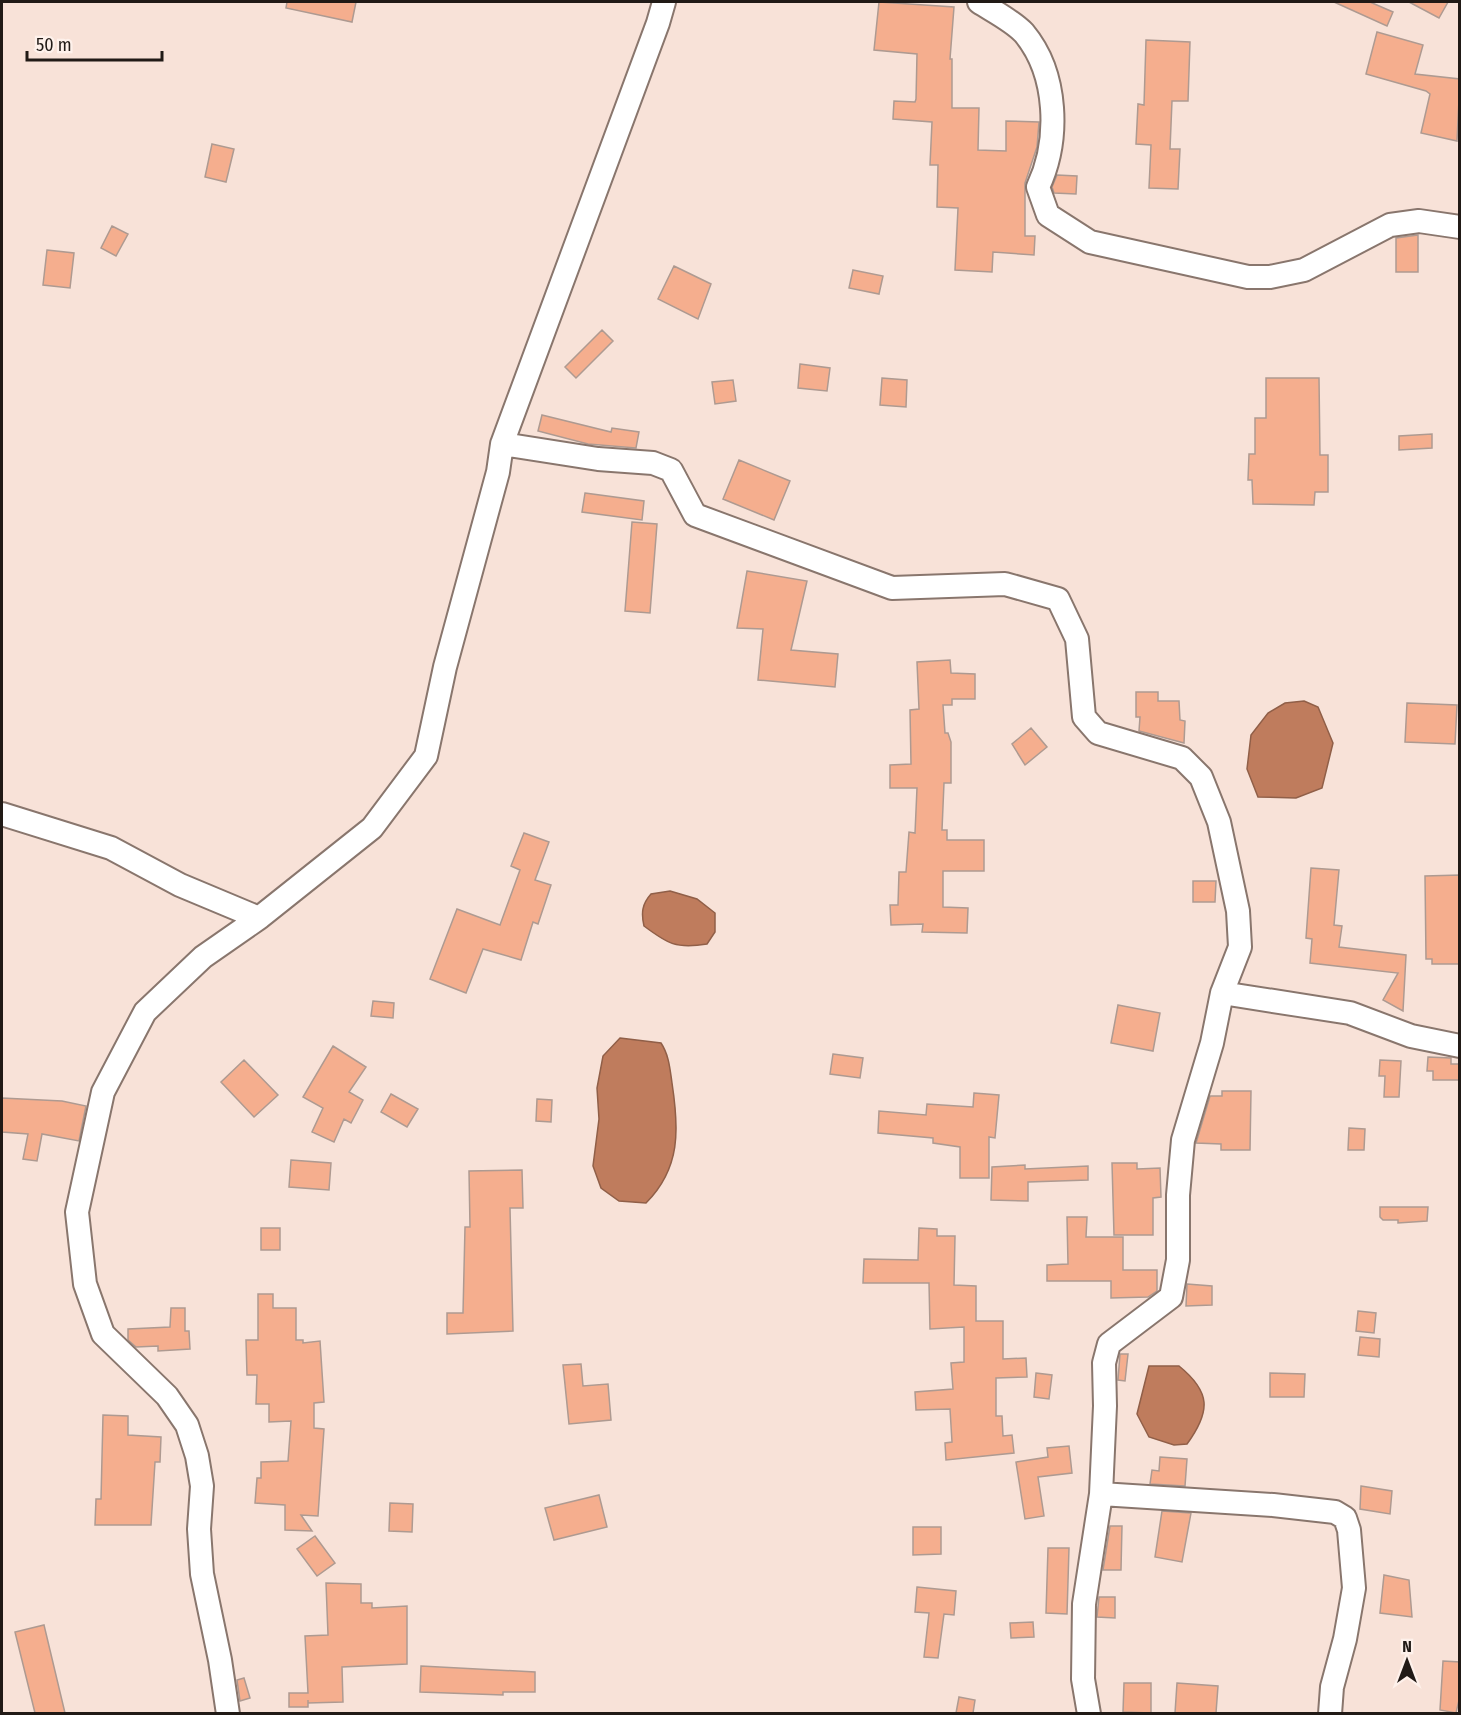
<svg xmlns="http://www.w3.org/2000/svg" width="1461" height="1715" font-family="'Fira Sans Condensed',sans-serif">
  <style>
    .water { fill: #bf7c5d; stroke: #905f48; stroke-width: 1.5 }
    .building { fill: #f5ae8e; stroke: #ae9a91; stroke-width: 1.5 }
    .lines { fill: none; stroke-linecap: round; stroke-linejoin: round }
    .minor-casing { stroke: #89766d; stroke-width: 26 }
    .minor { stroke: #fff; stroke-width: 22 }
  </style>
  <rect width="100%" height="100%" fill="#f8e2d8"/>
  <path class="water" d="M1304,701L1318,707L1333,743L1322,788L1296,798L1258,797L1247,769L1251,735L1268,713L1285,703Z
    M670,891L697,899L715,913V932L707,944C676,949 668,944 644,926C641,913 642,904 651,894Z
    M620,1038L661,1043C669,1055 670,1069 672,1083C679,1129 681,1168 646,1203L619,1201L601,1188L593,1166L599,1119L597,1088L603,1056Z
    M1149,1366H1179C1211,1392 1211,1411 1187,1444L1174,1445L1149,1437L1137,1414Z"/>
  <path class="building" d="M287,2H356L352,22L286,8Z
    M879,2L954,7L950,59H952V108H979L978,150L1006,151V121L1039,122L1037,147L1025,183V236H1035L1034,255L993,252L992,272L955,270L958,208L937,207L938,165H930L932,122L893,119L894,101L915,102L916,99L917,54L874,50Z
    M1334,2H1370L1393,12L1387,26Z
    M1409,2H1448L1439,18Z
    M1377,32L1423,45L1415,74L1460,79L1457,141L1421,133L1430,94L1426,91L1366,74Z
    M1146,40L1190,42L1188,101H1172L1170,149H1180L1178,189L1149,188L1151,145L1136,144L1138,104L1144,105Z
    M212,144L234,149L226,182L205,177Z
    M1057,175L1077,176L1076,194L1054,193L1052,187Z
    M112,226L128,234L116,256L101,248Z
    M1418,235V272H1396V238Z
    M47,250L74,253L70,288L43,285Z
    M674,266L711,284L698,319L658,299Z
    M853,270L883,276L879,294L849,288Z
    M602,330L613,341L576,378L565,367Z
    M800,364L830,368L827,391L798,388Z
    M882,378L907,380L906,407L880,405Z
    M1266,378H1319L1320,455H1328V492H1315L1314,505L1253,504L1252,480H1248L1249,454H1255V418H1266Z
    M733,380L736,401L715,404L712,382Z
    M542,415L611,432L612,428L639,432L636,448L588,444L538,431Z
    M1432,434V448L1399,450V436Z
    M739,460L790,481L774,520L723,499Z
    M585,493L644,501L642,520L582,512Z
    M632,522L657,524L650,613L625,611Z
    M747,571L807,581L791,650L838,654L835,687L758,680L763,629L737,628Z
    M950,660L951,673L975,674V699H952V705H943L945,733H948L951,742V783H944L942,830H947V840H984V871H943V907L968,908L967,933L922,932L923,924L891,925L890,905H898L899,872H906L909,832L915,833L917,788H890V765L911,764L910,710L919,709L917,662Z
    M1136,692H1158V701H1179L1180,720L1185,721L1184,743L1139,731L1140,717H1136Z
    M1407,703L1457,705L1455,744L1405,742Z
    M1031,728L1047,747L1025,765L1012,744Z
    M524,833L549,842L535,880L551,885L538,924L533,922L521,960L483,949L466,993L430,979L457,909L500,925L520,870L511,866Z
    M1311,868L1339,870L1334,925L1342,926L1339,947L1406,955L1403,1011L1383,1000L1398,973L1310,963L1312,939L1306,938Z
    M1460,875V964H1432V959H1426L1425,876Z
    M1193,881H1216L1215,902H1193Z
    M373,1001L394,1003L393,1018L371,1016Z
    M1118,1005L1160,1013L1153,1051L1111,1043Z
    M333,1046L366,1067L349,1092L363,1100L351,1123L344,1119L334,1142L312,1132L323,1108L303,1097Z
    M833,1054L863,1058L860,1078L830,1074Z
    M1428,1057L1451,1058V1064H1460V1080H1433V1071H1427Z
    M244,1060L278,1095L254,1117L221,1082Z
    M1380,1060L1401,1061L1399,1097H1384L1385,1076H1379Z
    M1222,1091H1251L1250,1150H1221V1144L1196,1143L1210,1096H1222Z
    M974,1093L999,1095L995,1138L989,1137V1178H960V1147L933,1143V1138L878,1133L879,1111L926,1115L927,1104L973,1107Z
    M391,1094L418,1109L407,1127L381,1112Z
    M2,1098L62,1101L86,1106L79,1141L42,1134L37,1161L23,1159L28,1134L2,1132Z
    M537,1099L552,1100L551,1122L536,1121Z
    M1349,1128L1365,1129L1364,1150H1348Z
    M291,1160L331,1163L329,1190L289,1187Z
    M1112,1163H1137V1169L1160,1168L1161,1197L1153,1198V1235H1114Z
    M1025,1165V1169L1088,1166V1180L1028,1182V1201L991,1200L992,1167Z
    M522,1170L523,1208H510L513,1331L447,1334V1313H463L465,1227H470L469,1171Z
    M1380,1207H1428L1427,1221L1398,1223V1220H1383L1380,1217Z
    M1067,1217H1087L1086,1237H1123V1270H1157V1291L1148,1297L1111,1298V1281H1047V1265L1068,1264Z
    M261,1228H280V1250H261Z
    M919,1228L937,1229V1236H955L954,1285L976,1286V1321H1003V1359L1026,1358L1027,1377L996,1378V1416H1002L1003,1436L1012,1435L1014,1453L946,1460L945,1443L952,1442L950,1409L916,1410L915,1392L953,1389L951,1363L964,1362V1327L930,1329L929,1283H863L864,1259L918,1260Z
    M1187,1284L1212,1286V1305L1186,1306Z
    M258,1294H273V1308H296V1340H303V1343L320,1341L324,1402L314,1403V1428L324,1429L318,1516L301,1515L312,1531L285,1530V1505L255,1503L257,1478H261V1462L288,1461L291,1421L269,1422V1404H256L257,1375H247L246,1340H258Z
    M171,1308H185V1331H189L190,1349L158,1351V1346L136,1347L128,1340V1329L170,1327Z
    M1358,1311L1376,1313L1374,1333L1356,1331Z
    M1360,1337L1380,1339L1379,1357L1358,1355Z
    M1120,1354H1128L1125,1381L1118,1380Z
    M581,1364L583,1386L608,1384L611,1420L569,1424L563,1365Z
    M1036,1373L1052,1375L1049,1399L1034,1397Z
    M1270,1373L1305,1374L1304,1397H1270Z
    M103,1415L128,1416V1435L161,1437L160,1462H155L151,1525H95L96,1499H101Z
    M1069,1446L1072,1473L1038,1477L1044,1516L1025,1519L1016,1462L1048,1457L1047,1448Z
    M1160,1457L1187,1459L1185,1486L1150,1484L1152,1470L1159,1471Z
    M1361,1486L1392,1491L1390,1514L1360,1509Z
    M599,1495L607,1527L554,1540L545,1508Z
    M390,1503L413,1504L412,1532L389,1531Z
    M1162,1511L1191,1513L1182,1562L1155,1557Z
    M1110,1526H1122L1121,1570H1103Z
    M913,1527H941V1554L913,1555Z
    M315,1536L335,1563L317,1576L297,1549Z
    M1048,1548H1069L1067,1614L1046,1613Z
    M1384,1575L1409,1580L1412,1617L1380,1613Z
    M326,1583L361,1584V1603H372V1608L407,1606V1664L342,1667L343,1702L308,1703V1700V1707H289V1693H308L305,1636L328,1635Z
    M917,1587L956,1591L954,1615L944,1614L938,1658L924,1657L929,1613L915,1612Z
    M1099,1597H1115V1618L1097,1617Z
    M1033,1622L1034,1637L1011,1638L1010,1623Z
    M44,1625L65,1713H35L15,1632Z
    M1443,1661L1460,1662V1696L1456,1713L1440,1710Z
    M421,1666L535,1672V1692H503V1695L420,1692Z
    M244,1678L250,1698L240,1701L237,1680Z
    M1124,1683H1151V1713L1123,1712Z
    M1177,1683L1218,1686L1216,1713H1175Z
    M959,1697L975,1700L973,1713H956Z"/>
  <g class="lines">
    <g class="minor-casing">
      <path id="minor" d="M979,2C993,11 1013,21 1024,33C1058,74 1060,140 1038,187L1048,215L1090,242L1248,277H1270L1304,270L1390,225L1419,221L1460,227
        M502,444L598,459L653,463L671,470L695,515L892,588L1005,584L1058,599L1077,639L1084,717L1098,733L1182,758L1201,777L1219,822L1238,911L1240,947L1222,993L1212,1043L1183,1140L1178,1195V1260L1171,1297L1109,1344L1104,1363L1105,1406L1101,1494L1084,1604L1083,1679L1089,1714
        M2,814L111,848L180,885L259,918L372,828L426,756L445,667L498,472L502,444L658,23L664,2
        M1222,993L1350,1013L1411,1036L1460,1046
        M1101,1494L1273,1505L1335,1512L1345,1518L1349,1530L1354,1588L1345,1639L1332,1687L1330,1714
        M228,1714L220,1660L202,1574L199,1529L202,1486L197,1456L187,1425L167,1396L103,1334L85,1284L77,1212L103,1092L145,1012L203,957L259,918"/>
    </g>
    <use href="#minor" class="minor"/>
  </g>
  <rect width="1461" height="1715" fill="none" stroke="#211a16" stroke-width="6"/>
  <g transform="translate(1407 1661)" stroke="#fef1eb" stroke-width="4.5" paint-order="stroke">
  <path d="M0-4.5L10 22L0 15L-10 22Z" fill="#211a16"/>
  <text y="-9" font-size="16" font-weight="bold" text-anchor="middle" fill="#211a16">N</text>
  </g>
  <path d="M27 51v9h135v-9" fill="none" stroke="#211a16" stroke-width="3"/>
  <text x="36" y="51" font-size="18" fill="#211a16" stroke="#fef1eb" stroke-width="4.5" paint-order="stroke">50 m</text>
</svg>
